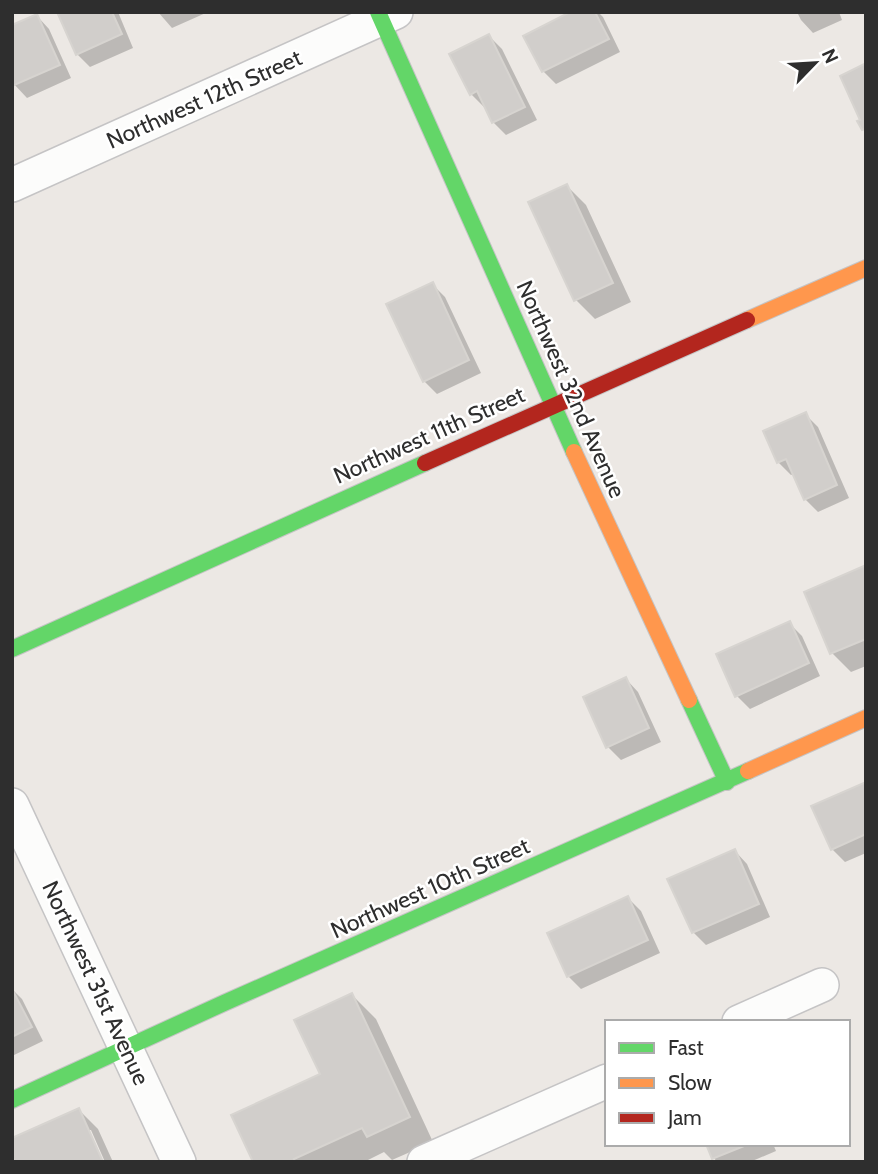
<svg xmlns="http://www.w3.org/2000/svg" width="878" height="1174" font-family="Cabin,sans-serif">
  <style>
    .shadow { fill: #0003 }
    .building { fill: #d1cecb; stroke: #d7d4d0; stroke-width: 2 }
    .lines { fill: none; stroke-linecap: round; stroke-linejoin: round }
    .street-casing { stroke: #c5c4c5; stroke-width: 36 }
    .fast-casing { stroke: #c5c4c5; stroke-width: 18 }
    .slow-casing { stroke: #c5c4c5; stroke-width: 18 }
    .jam-casing { stroke: #c5c4c5; stroke-width: 18 }
    .street { stroke: #fcfcfb; stroke-width: 33 }
    .fast { stroke: #63d668; stroke-width: 16 }
    .slow { stroke: #ff974d; stroke-width: 16 }
    .jam { stroke: #b3261e; stroke-width: 16 }
    .labels { text-anchor: middle; stroke-width: 5; stroke-linejoin: round; paint-order: stroke }
    .street-label { font-size: 23px; fill: #2e2e2e; stroke: #fff }
  </style>
  <rect width="100%" height="100%" fill="#ece8e4"/>
  <path class="shadow" d="M59,12H118L133,48L90,67L77,54Z
    M158,12H208L172,28Z
    M574,12H598L603,17L620,52L556,84L543,71Z
    M797,12H839L842,20L813,33L801,20Z
    M37,16L49,29L71,78L27,98L12,82Z
    M489,36L502,49L537,120L506,135L493,122L486,106L484,107L471,94Z
    M567,186L586,205L631,302L595,319L576,300L530,203Z
    M432,284L445,297L481,373L437,394L424,381Z
    M805,414L818,427L849,498L818,512L805,499L794,474L791,475L778,462Z
    M866,567V666L851,672L832,653Z
    M789,623L802,636L820,676L750,709L737,696Z
    M626,679L638,692L661,742L621,760L608,747Z
    M866,784V853L845,862L832,849Z
    M735,851L747,864L770,917L706,945L693,932Z
    M628,898L641,911L660,953L581,989L568,976Z
    M12,989L22,999L43,1041L12,1056Z
    M352,995L376,1019L433,1142L392,1160L384,1152L364,1162H255L322,1075Z
    M79,1110L98,1129L113,1162H105L91,1130H87Z
    M708,1144H773L776,1151L750,1162H717L714,1158Z"/>
  <path class="building" d="M57,12H112L122,34L76,55Z
    M570,12H595L609,39L542,72L523,36Z
    M37,14L60,65L12,86V25Z
    M489,34L525,107L492,123L477,91L470,95L449,54Z
    M866,63V131L865,129L862,130L857,121L860,120L840,76Z
    M567,184L613,283L574,301L528,202Z
    M433,282L469,360L423,382L386,304Z
    M806,412L837,485L804,500L786,459L777,463L763,431Z
    M866,565V639L830,654L804,592Z
    M790,621L809,663L735,697L716,654Z
    M626,677L649,728L606,748L583,697Z
    M866,782V834L831,850L811,806Z
    M735,849L759,904L692,933L667,879Z
    M628,896L648,940L567,977L547,933Z
    M12,989L32,1027L12,1037Z
    M352,993L410,1117L367,1137L362,1128L294,1159L296,1162H253L231,1115L320,1074L294,1020Z
    M79,1108L103,1162H15L12,1156V1138Z
    M706,1144H749L712,1159Z"/>
  <g class="lines">
    <g class="street-casing">
      <path id="street" d="M12,185L396,12
        M12,805L179,1162
        M739,1022L822,985
        M424,1162L607,1081"/>
    </g>
    <g class="fast-casing">
      <path id="fast" d="M378,12L574,452
        M12,649L425,463
        M689,700L727,782
        M12,1100L224,1003L748,771"/>
    </g>
    <g class="slow-casing">
      <path id="slow" d="M747,320L866,268
        M574,452L689,700
        M748,771L866,718"/>
    </g>
    <g class="jam-casing">
      <path id="jam" d="M425,463L747,320"/>
    </g>
    <use href="#street" class="street"/>
    <use href="#fast" class="fast"/>
    <use href="#slow" class="slow"/>
    <use href="#jam" class="jam"/>
  </g>
  <g class="labels">
    <g class="street-label">
      <text transform="translate(204 99) rotate(-24)" y="8">Northwest 12th Street</text>
      <text transform="translate(571 389) rotate(66)" y="8">Northwest 32nd Avenue</text>
      <text transform="translate(429 435) rotate(-24)" y="8">Northwest 11th Street</text>
      <text transform="translate(430 888) rotate(-24)" y="8">Northwest 10th Street</text>
      <text transform="translate(96 983) rotate(65)" y="8">Northwest 31st Avenue</text>
    </g>
  </g>
  <rect width="878" height="1174" fill="none" stroke="#2e2e2e" stroke-width="28"/>
  <rect x="605" y="1020" width="245" height="126" fill="#ffffff" stroke="#ababab" stroke-width="2"/>
  <rect x="619" y="1043" width="35" height="10" fill="#63d668" stroke="#ababab" stroke-width="2"/>
  <text x="668" y="1055" font-size="21" fill="#2e2e2e">Fast</text>
  <rect x="619" y="1078" width="35" height="10" fill="#ff974d" stroke="#ababab" stroke-width="2"/>
  <text x="668" y="1090" font-size="21" fill="#2e2e2e">Slow</text>
  <rect x="619" y="1113" width="35" height="10" fill="#b3261e" stroke="#ababab" stroke-width="2"/>
  <text x="668" y="1125" font-size="21" fill="#2e2e2e">Jam</text>
  <g transform="translate(815 63) rotate(65)" stroke="#ffffff" stroke-width="5" paint-order="stroke">
  <path d="M0-5L12 26L0 18L-12 26Z" fill="#2e2e2e"/>
  <text y="-10" font-size="19" font-weight="bold" text-anchor="middle" fill="#2e2e2e">N</text>
  </g>
</svg>
